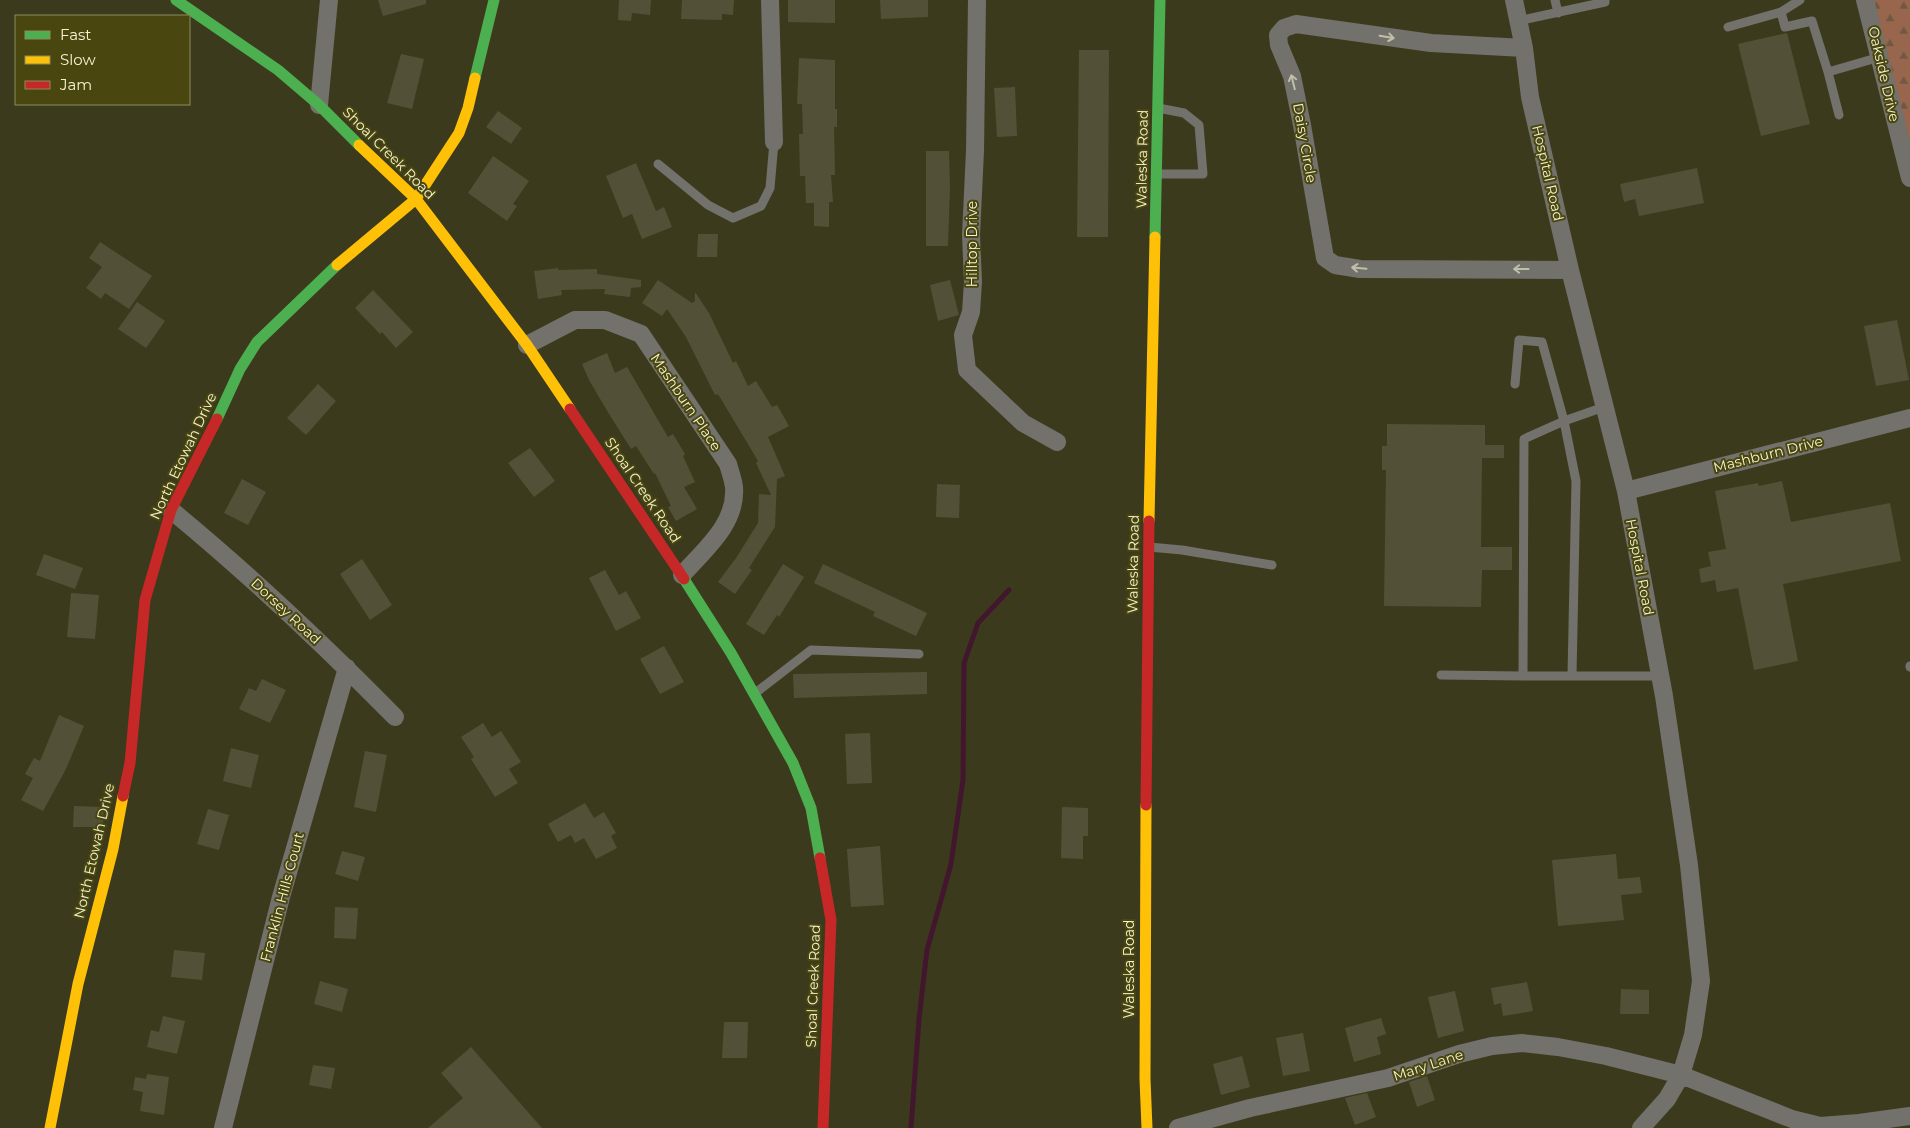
<svg xmlns="http://www.w3.org/2000/svg" width="1910" height="1128" font-family="Montserrat,sans-serif">
  <style>
    .forest { fill: url(#forest-firs) }
    .lines { fill: none; stroke-linecap: round; stroke-linejoin: round }
    .stream { stroke: #42172e; stroke-width: 5 }
    .building { fill: #525137 }
    .lane { stroke: #72716c; stroke-width: 9 }
    .street { stroke: #72716c; stroke-width: 18 }
    .fast { stroke: #4caf50; stroke-width: 11 }
    .slow { stroke: #ffc107; stroke-width: 11 }
    .jam { stroke: #c62828; stroke-width: 11 }
    .oneway { stroke: #c0bfa8 }
    .labels { text-anchor: middle; stroke-width: 4; stroke-linejoin: round; paint-order: stroke }
    .street-label { font-size: 14px; fill: #f4f3d0; stroke: #49460f }
  </style>
  <defs>
    <pattern id="forest-firs" width="22" height="20" patternUnits="userSpaceOnUse" patternTransform="scale(1.25)"><rect width="22" height="20" fill="#98664c"/><path d="M5 1l3.5 6h-7zM16 11l3.5 6h-7z" fill="#705845"/></pattern>
  </defs>
  <rect width="100%" height="100%" fill="#3c3a1c"/>
  <path class="forest" d="M1858,0H1910V168Z"/>
  <g class="lines">
    <path class="stream" d="M911,1128L919,1019L927,950L951,864L963,780L964,663L978,623L1009,590"/>
  </g>
  <path class="building" d="M378,0H426V4L383,16Z
    M619,0H651L650,15L632,13L631,21L618,20Z
    M682,0H734L733,15L722,14V20L681,19Z
    M788,0H835V23L788,22Z
    M880,0H928V17L881,19Z
    M1787,33L1810,124L1761,136L1738,44Z
    M1079,50H1109L1108,237H1077Z
    M401,54L424,59L412,109L387,103Z
    M799,58L835,60V109H837V127H834L835,175H831L833,202H829V227L814,226V203H806L805,176H800L799,134H803L802,104H797Z
    M1015,87L1017,136L997,137L994,88Z
    M498,111L522,128L511,144L486,127Z
    M926,151H949L950,187L948,246H926Z
    M493,156L529,181L513,204L517,206L507,221L468,193Z
    M636,163L656,211L664,207L672,227L642,239L632,214L623,218L606,176Z
    M1697,168L1704,203L1639,216L1635,199L1624,202L1620,184Z
    M698,234H718L717,257H697Z
    M100,242L152,276L129,309L105,293L101,299L86,288L102,267L89,258Z
    M558,268V270L597,269V274L641,280V287L631,288L630,297L604,294L605,289L561,290L562,295L538,299L534,271Z
    M658,280L692,303L695,301V292L709,313L733,363L736,361L748,386L756,381L772,407L777,405L789,426L768,437L785,476L777,479L775,527L749,568L752,570L735,594L718,582L736,558L758,523L759,494L771,495L756,463L758,461L718,394L715,395L686,337L667,309L662,316L642,303Z
    M950,280L959,315L938,321L930,285Z
    M373,290L413,332L396,348L382,332L380,334L355,308Z
    M137,302L165,321L146,348L118,329Z
    M1897,320L1909,380L1876,386L1864,326Z
    M607,353L615,373L627,367L668,437L673,434L685,454L683,456L695,482L684,487L697,509L676,521L668,507L671,506L655,473L654,474L636,446L631,449L609,414L589,380L582,364Z
    M318,384L336,401L306,435L287,418Z
    M1387,424L1485,425V445H1504V458H1482L1481,547H1512V570H1482L1481,607L1384,606L1386,470H1382V446H1387Z
    M530,448L555,481L534,497L508,463Z
    M242,479L266,492L248,525L224,513Z
    M1782,481L1791,522L1890,503L1901,561L1783,584L1798,661L1754,670L1738,588L1717,592L1715,580L1701,583L1699,569L1711,566L1708,552L1726,549L1715,491L1758,483L1759,486Z
    M937,484L960,485L959,518L936,517Z
    M44,554L83,568L75,589L36,575Z
    M362,559L392,605L370,620L340,574Z
    M783,564L804,577L779,617L777,615L764,635L746,624Z
    M823,564L927,613L916,636L873,616L875,612L814,583Z
    M605,570L619,595L626,591L641,618L616,631L589,578Z
    M71,593L99,595L95,639L67,637Z
    M664,646L684,682L660,694L640,659Z
    M927,672V694L794,698L793,674Z
    M262,679L286,690L270,723L239,709L249,688L256,691Z
    M59,715L84,726L66,769L43,811L21,800L33,778L25,774L34,758L40,761Z
    M483,723L492,737L501,731L521,762L509,769L518,783L495,797L471,759L474,757L461,737Z
    M870,733L872,783L847,784L845,734Z
    M231,748L259,755L251,788L223,781Z
    M365,751L387,755L376,812L354,807Z
    M585,803L594,818L604,812L616,833L611,836L617,848L596,859L584,838L575,843L571,835L558,842L548,824Z
    M74,806L104,807L103,827H73Z
    M1062,807L1088,808V836H1083V859L1061,858Z
    M208,809L229,815L219,850L197,844Z
    M880,846L884,905L851,907L847,849Z
    M342,851L365,857L358,881L335,874Z
    M1616,854L1618,879L1640,877L1642,893L1621,895L1624,920L1558,926L1552,860Z
    M335,907L358,908L356,939L334,938Z
    M174,950L205,953L202,980L171,977Z
    M320,981L348,989L342,1012L314,1004Z
    M1527,982L1533,1011L1503,1016L1501,1003L1494,1005L1491,988Z
    M1621,989L1649,990V1014H1620Z
    M1455,991L1464,1031L1438,1038L1428,997Z
    M163,1016L185,1021L177,1054L147,1047L151,1030L159,1032Z
    M1381,1018L1386,1034L1377,1037L1381,1054L1354,1062L1345,1028Z
    M724,1022H748L747,1058H722Z
    M1303,1033L1310,1071L1283,1076L1276,1038Z
    M471,1047L542,1128H428L463,1098L441,1073Z
    M1242,1056L1250,1087L1221,1095L1213,1064Z
    M313,1065L335,1068L331,1089L309,1085Z
    M147,1074L169,1077L164,1115L140,1111L143,1092L133,1090L135,1077L146,1079Z
    M1427,1076L1435,1100L1417,1107L1409,1082Z
    M1367,1093L1376,1117L1355,1125L1345,1098Z"/>
  <g class="lines">
    <path class="lane" d="M1555,0L1558,13
      M1800,0L1781,12L1785,27L1812,21L1828,72L1880,57
      M1518,21L1605,2V0
      M1728,27L1781,12
      M1828,72L1839,115
      M658,164L708,205L733,218L761,206L770,188L774,142
      M1156,174H1203L1199,125L1184,113L1158,108
      M1515,384L1519,340L1542,342L1564,421L1604,407
      M1149,547L1182,550L1272,565
      M1910,666V667
      M1441,675L1523,676
      M1572,676L1576,481L1564,421L1524,439L1523,676H1660
      M754,694L811,650L919,654"/>
    <path class="street" d="M770,0L774,142
      M977,0L975,151L971,235L973,282L971,312L963,335L967,370L1023,423L1057,442
      M1514,0L1524,48L1530,97L1570,270L1626,491L1664,696L1689,865L1701,981L1693,1035L1681,1075L1667,1099L1641,1128
      M1865,0L1910,178
      M1524,48L1431,43L1296,24L1284,28L1278,35L1279,45L1292,76L1302,125L1325,258L1335,265L1360,269L1570,270
      M319,105L329,0
      M527,345L575,320H605L641,334L728,464C730,471 733,479 734,487C737,524 704,550 682,575
      M1626,491L1910,418
      M171,510C250,575 324,645 395,717
      M223,1128L281,897L347,668
      M1178,1128L1250,1108L1388,1078L1459,1054L1492,1046L1522,1043L1558,1047L1606,1056L1681,1075L1792,1119L1820,1126L1859,1123L1910,1116"/>
    <path class="fast" d="M176,0L278,70L319,105L359,145
      M475,78L494,0
      M1155,237L1160,0
      M217,419L240,369L257,342L337,265
      M684,579L731,653L793,763L811,808L820,858"/>
    <path class="slow" d="M359,145L416,199L527,345L570,409
      M337,265L416,199L459,133L468,108L475,78
      M1149,521L1155,237
      M1146,805L1145,1079L1147,1128
      M50,1128L78,984L113,849L123,796"/>
    <path class="jam" d="M570,409L684,579
      M123,796L130,763L145,600L171,510L217,419
      M1146,805L1149,521
      M820,858L831,920L823,1128"/>
  </g>
  <defs><path id="oneway-shaft" d="M-6 0H5M1.5-3L5.5 0L1.5 3" fill="none" stroke-width="1.6" stroke-linecap="round" stroke-linejoin="round" transform="scale(1.25)"/></defs>
  <g class="oneway">
    <use href="#oneway-shaft" transform="translate(1387 37) rotate(9)"/>
    <use href="#oneway-shaft" transform="translate(1293 82) rotate(-104)"/>
    <use href="#oneway-shaft" transform="translate(1359 268) rotate(-175)"/>
    <use href="#oneway-shaft" transform="translate(1521 269) rotate(-180)"/>
  </g>
  <g class="labels">
    <g class="street-label">
      <text transform="translate(1884 74) rotate(77)" y="5">Oakside Drive</text>
      <text transform="translate(1305 143) rotate(80)" y="5">Daisy Circle</text>
      <text transform="translate(389 153) rotate(45)" y="5">Shoal Creek Road</text>
      <text transform="translate(1142 159) rotate(-89)" y="5">Waleska Road</text>
      <text transform="translate(1548 173) rotate(77)" y="5">Hospital Road</text>
      <text transform="translate(972 244) rotate(-90)" y="5">Hilltop Drive</text>
      <text transform="translate(686 402) rotate(56)" y="5">Mashburn Place</text>
      <text transform="translate(1768 454) rotate(-14)" y="5">Mashburn Drive</text>
      <text transform="translate(183 456) rotate(-65)" y="5">North Etowah Drive</text>
      <text transform="translate(643 490) rotate(56)" y="5">Shoal Creek Road</text>
      <text transform="translate(1133 564) rotate(-89)" y="5">Waleska Road</text>
      <text transform="translate(1640 567) rotate(79)" y="5">Hospital Road</text>
      <text transform="translate(286 611) rotate(43)" y="5">Dorsey Road</text>
      <text transform="translate(94 851) rotate(-77)" y="5">North Etowah Drive</text>
      <text transform="translate(282 897) rotate(-75)" y="5">Franklin Hills Court</text>
      <text transform="translate(1129 969) rotate(-90)" y="5">Waleska Road</text>
      <text transform="translate(813 986) rotate(-88)" y="5">Shoal Creek Road</text>
      <text transform="translate(1428 1065) rotate(-18)" y="5">Mary Lane</text>
    </g>
  </g>
  <rect x="15" y="15" width="175" height="90" fill="#49460f" stroke="#8d8b5c"/>
  <rect x="25" y="31" width="25" height="8" fill="#4caf50" stroke="#8d8b5c"/>
  <text x="60" y="40" font-size="15" fill="#f4f3d0">Fast</text>
  <rect x="25" y="56" width="25" height="8" fill="#ffc107" stroke="#8d8b5c"/>
  <text x="60" y="65" font-size="15" fill="#f4f3d0">Slow</text>
  <rect x="25" y="81" width="25" height="8" fill="#c62828" stroke="#8d8b5c"/>
  <text x="60" y="90" font-size="15" fill="#f4f3d0">Jam</text>
</svg>
